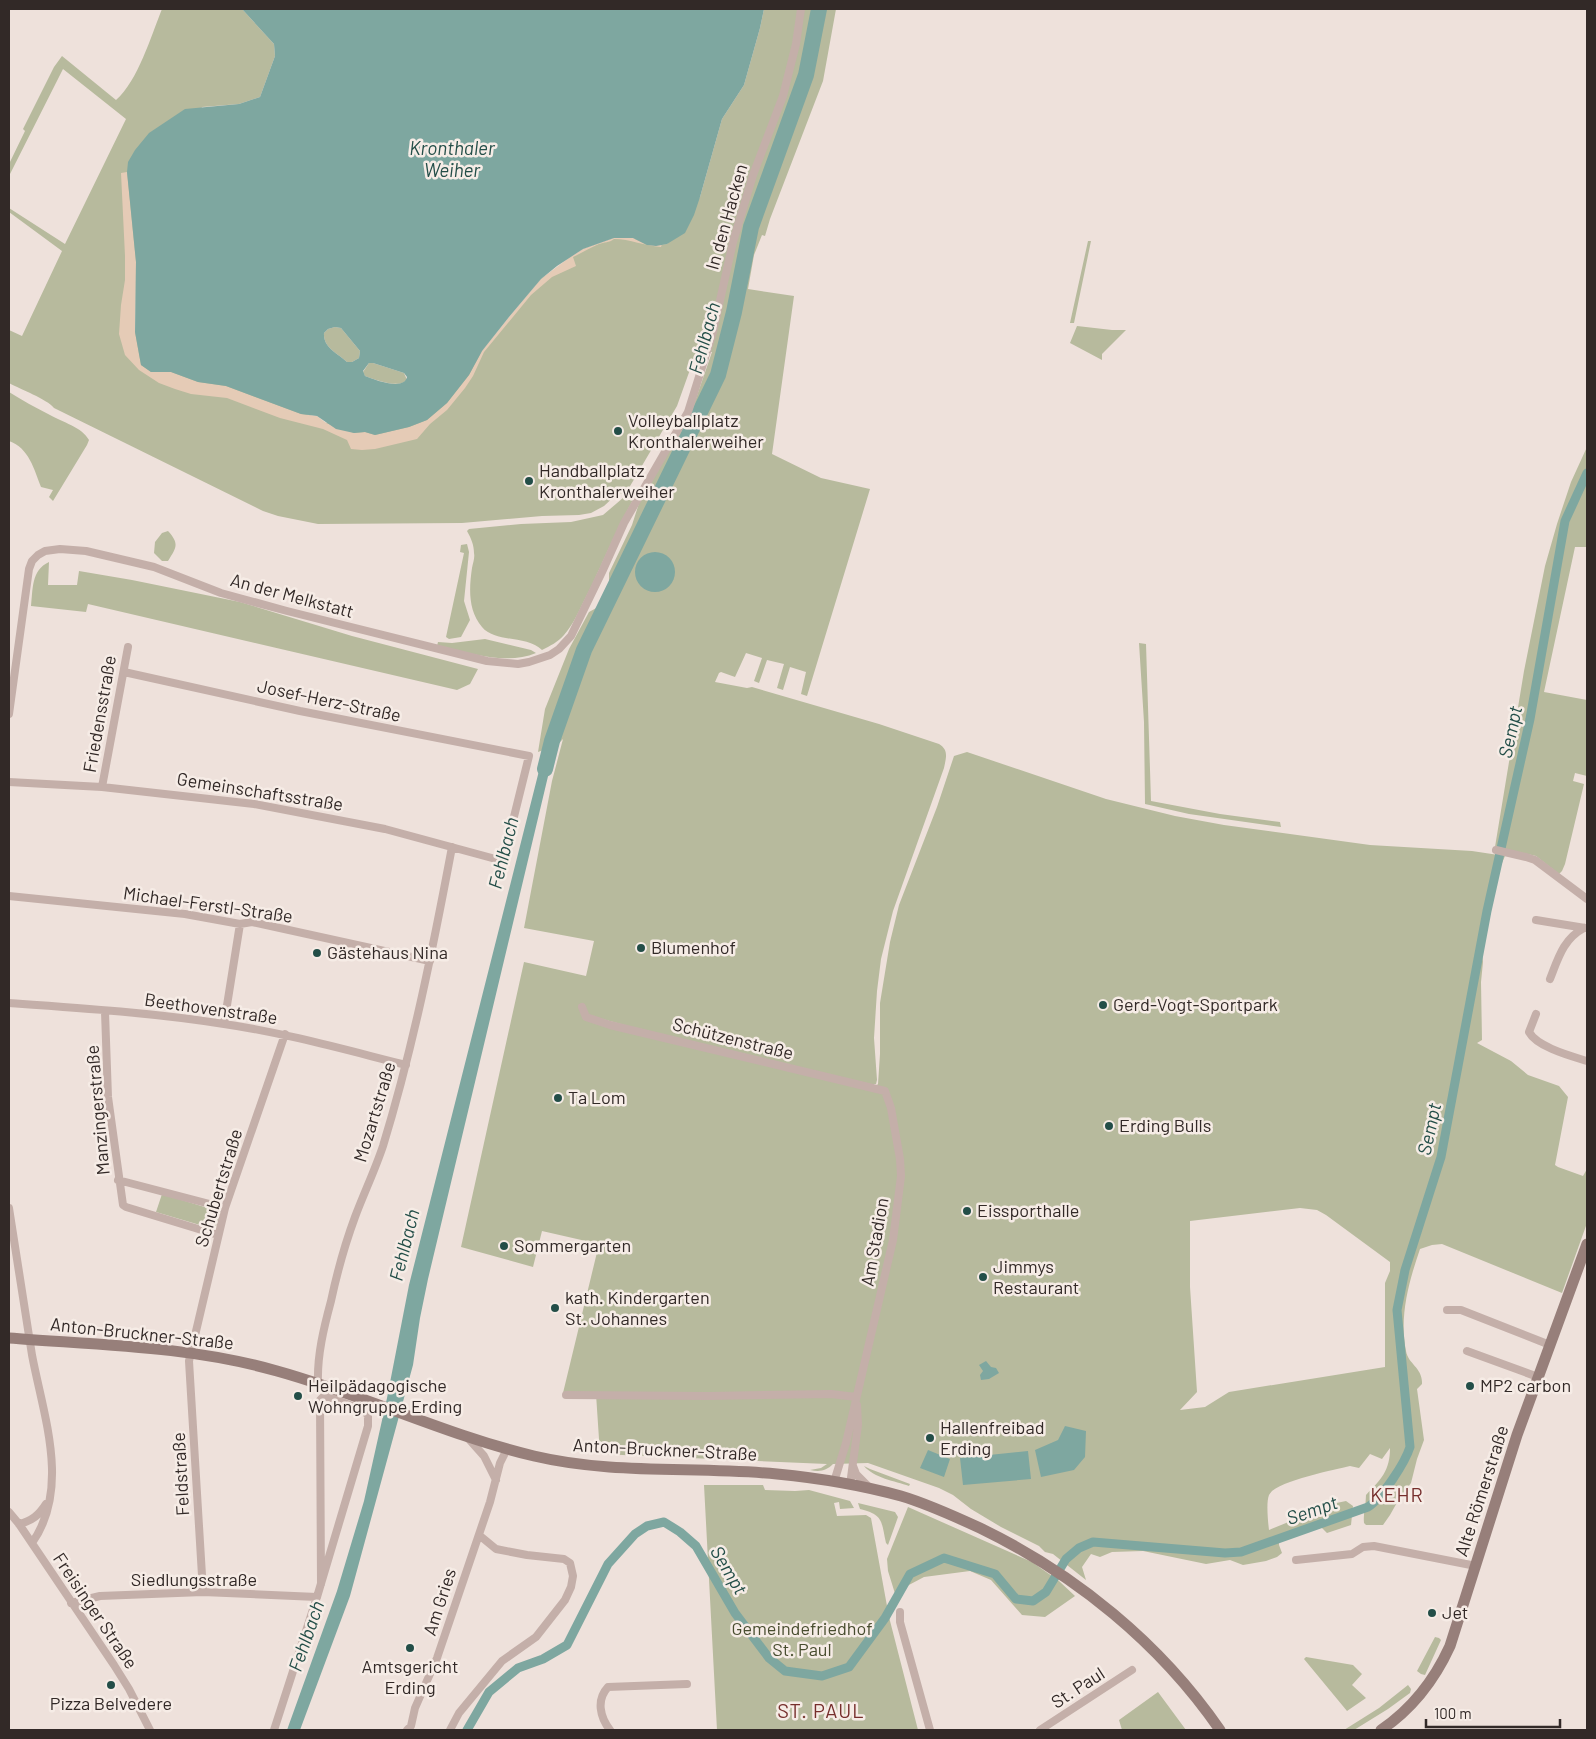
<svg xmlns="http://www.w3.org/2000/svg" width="1596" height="1739" font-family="Barlow,sans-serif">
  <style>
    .green { fill: #b7ba9d; fill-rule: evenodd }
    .sand { fill: #e5cbb6 }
    .water { fill: #7ea7a0; fill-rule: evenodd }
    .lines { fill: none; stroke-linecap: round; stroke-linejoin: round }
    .canal { stroke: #7ea7a0; stroke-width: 9 }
    .river { stroke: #7ea7a0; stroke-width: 16 }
    .minor { stroke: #c4afa9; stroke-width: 8 }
    .secondary { stroke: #977f7a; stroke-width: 11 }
    .poi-dot { fill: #234e48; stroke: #f6ece6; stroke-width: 2 }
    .labels { text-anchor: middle; stroke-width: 5; stroke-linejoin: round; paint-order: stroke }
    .street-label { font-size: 18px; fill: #322927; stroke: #f6ece6 }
    .poi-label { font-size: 18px; fill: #322927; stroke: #f6ece6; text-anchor: start }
    .park-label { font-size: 18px; fill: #484d2f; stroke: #f6ece6 }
    .water-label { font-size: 19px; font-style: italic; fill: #234e48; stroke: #f6ece6 }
    .quarter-label { font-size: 20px; letter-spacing: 1px; fill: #762e2c; stroke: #f6ece6 }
  </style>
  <rect width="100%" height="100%" fill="#eee1db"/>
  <path class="green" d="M162,9H242L274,44L275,56L260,97L239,104L202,107L136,262L135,332L326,423L482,351L541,279L583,249L614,238H633L656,245L667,244L700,197L722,119L744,85L760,28L764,9H836L823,81L770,219L765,236L762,235L754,255L748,289L794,296L772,454L821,478L870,489L807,696L801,694L806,672L790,667L783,690L777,688L784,664L767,660L759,683L754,681L762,658L746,653L735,677L721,672L719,673L715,682L747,688L752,687L879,724L939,744C949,750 946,758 944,768L893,911L881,959L877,991L874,1038L877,1080L876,1084H873L876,1086L878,1084L880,1054V1003L890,942L899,905L937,807L954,756L967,752L1106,799L1175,816L1224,825L1370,845L1472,851L1505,856L1502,863L1492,873L1486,899L1480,939L1483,962L1481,982L1482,1040L1477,1043L1511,1061L1528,1075L1559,1086L1568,1097L1555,1165L1558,1167L1583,1176L1587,1169V1223L1562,1293L1442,1244L1432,1245L1420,1249C1409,1281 1399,1316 1406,1351C1408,1364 1423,1368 1422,1384L1417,1389L1424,1440L1417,1459L1411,1483L1399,1499L1390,1515L1383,1525H1366L1364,1523C1363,1513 1366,1505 1366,1495C1381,1479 1390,1471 1390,1448L1382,1459L1370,1454L1359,1468L1350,1466C1335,1470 1275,1481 1269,1495C1266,1502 1268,1522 1269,1530L1286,1523L1296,1515L1327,1505L1346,1501L1353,1506L1351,1525L1327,1533L1316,1522L1279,1536V1545L1282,1553L1277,1557L1266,1561L1243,1565L1230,1560L1206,1564L1143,1551L1112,1552L1100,1557L1091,1554L1082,1567L1086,1580L1053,1554L1045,1552L1039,1546L1001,1527L971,1509L953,1495L939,1488L868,1463L833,1464C826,1471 820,1472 810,1470L821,1468L827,1464L600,1454L596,1394L563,1393L599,1244L542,1231L533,1267L461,1247L524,962L586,976L594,941L524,928L552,781L563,739L557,745L538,752L545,709L569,649L589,612L600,606L609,586V573L632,525L641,497L691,413L712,352L697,350L677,406L626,493L617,494L604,506L591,513L579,515L542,516L462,523L318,524L278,516L263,511L54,408C47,399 20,389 9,383V330L22,336L62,251L9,212V208L65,244L126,119L63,69L9,176V164L25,131L23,129L54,67L62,56L116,100C138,81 151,36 162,9ZM591,1016L628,1026L870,1084L589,1020ZM1300,1208L1317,1210L1326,1215L1390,1262V1271L1385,1283V1367L1229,1392L1205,1407L1180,1410L1197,1392L1190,1287V1221Z
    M1088,241H1091L1074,323H1070Z
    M1077,326L1112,330H1126L1102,354V360L1070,343Z
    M335,327L341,328L360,351L359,358L352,362H347C338,353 323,348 324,333L328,329Z
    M369,363H373L404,373L407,380C398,389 377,380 365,376L363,372Z
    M9,392C22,400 36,408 50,415C62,422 82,427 89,440L87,445L53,501L49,497L53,490L41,487C34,469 29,448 9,441Z
    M1587,447V547H1575L1544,692L1587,700V776L1575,773L1573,781L1584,784L1565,864L1562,871L1559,874L1536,856L1495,847L1524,671L1545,566L1557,524L1571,482Z
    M630,492H635L636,495C616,528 603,564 585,599C579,611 573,625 564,635C558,642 550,646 542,650C527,635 495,643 482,627C468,610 469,589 472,568C473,563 475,558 474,553C474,545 471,538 467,531L469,529L521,524L571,522L603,515Z
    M168,531C180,544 176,548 168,561H162L154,553L155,542L162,533Z
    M467,544L469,552L464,601L470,620L461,637L449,639L446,637L464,553L460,552L461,545Z
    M49,562L48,585H77L79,571L132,580L240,602L352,636L478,669L470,684L457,690L88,604L86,612L31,606C33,590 31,570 49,562Z
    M485,639L531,650L536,653C505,666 468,652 437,646L438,642L452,643Z
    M1139,643L1146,644L1151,801L1220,814L1280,822L1281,827L1189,814L1145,804L1144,722Z
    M162,1194L221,1212L216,1226L210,1228L156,1212Z
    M864,1466L870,1469L910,1484L909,1486C895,1481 874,1478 864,1466Z
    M704,1485H763L765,1490L795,1491L809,1490L850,1501L854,1508L840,1509L839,1502L834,1503L837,1516L866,1515L871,1518L889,1617L918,1730H717Z
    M858,1503L895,1512L898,1517L888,1545L886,1543C881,1521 884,1515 860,1509Z
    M908,1507L1032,1562L1059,1581L1075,1596L1045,1617L1022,1615L991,1580L970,1571L924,1577L907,1586L897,1600L888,1571L887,1559Z
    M1435,1637L1439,1638L1441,1640L1425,1675L1421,1674L1417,1671Z
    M1306,1657L1353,1665L1362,1674L1352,1685L1366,1698L1347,1711L1304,1659Z
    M1408,1685L1411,1689L1410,1693L1388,1709L1354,1730H1344L1379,1708Z
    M1158,1692L1186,1730H1122L1119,1720Z"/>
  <path class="sand" d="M127,172L136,262L135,332L141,365L151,372H171L198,382L226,386L301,414L317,416L326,423L354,433L365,432L375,435L409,427L427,420L447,403L469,375L482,351L509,317L541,279L570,257L583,249L614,238H633L647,245L662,244L661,247C645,246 630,239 614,239C609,243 604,242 599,244C589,248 582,253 573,257L576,266L552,277L531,295L484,352L473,376L465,388L447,410L430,424L417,439L375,449L362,450L351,449L347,440L323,429L280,418L227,398L191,394L175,389L159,383L139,370L125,355L119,334L121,305L125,280V256L121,173Z"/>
  <path class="water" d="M242,9H764L760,28L744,85L722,119L700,197L694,215L685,233L667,244L656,246L647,245L633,238H614L583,249L557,266L541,279L509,317L482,351L469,375L447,403L427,420L409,427L375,435L365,432L354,433L336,429L317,416L301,414L226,386L198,382L171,372H151L141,365L135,332L136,262L127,172L128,162L135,150L149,133L185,109L239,104L260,97L275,56L274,44ZM335,327L341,328L360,351L359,358L352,362H347C338,353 323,348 324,333L328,329ZM369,363H373L404,373L407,377C404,391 375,380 365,376L363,371Z
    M635 572a20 20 0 1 1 40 0a20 20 0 1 1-40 0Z
    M555,747L428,1279L420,1318L413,1365L350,1596L300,1730H287L337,1591L364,1501L387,1398L409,1285L544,751Z
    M986,1361L991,1367L996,1368L999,1373L989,1379L981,1380L980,1375L983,1371L979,1365Z
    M1065,1426L1086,1431L1085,1457L1074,1470L1041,1477L1035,1450L1058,1440Z
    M928,1450L950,1459L944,1477L920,1468Z
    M1028,1451L1031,1479L963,1485L960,1458Z"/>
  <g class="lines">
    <path class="canal" d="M467,1730L489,1692L518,1668L543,1659L567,1645L608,1564L635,1534L647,1526L664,1522L680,1532L696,1546L735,1613L769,1658L785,1671L822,1676L849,1667L885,1618L910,1574L944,1558L995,1574L1016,1599L1033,1601L1046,1592L1066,1559L1079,1548L1093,1542L1225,1553L1241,1552L1368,1507C1382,1498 1405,1463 1410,1447L1397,1310L1405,1270L1441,1157L1487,911L1530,719L1565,521L1587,473"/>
    <path class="river" d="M545,769L552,741L584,650L718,375L734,312L751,227L806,75L819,9"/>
    <path class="minor" d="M9,714L29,569L32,561L38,555L45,551L60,549L86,551L154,567L221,593L287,611L487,661L518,664L529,662L550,655L559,649L571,636L602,572L624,523L688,412L713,332L733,242L753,175L783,96L796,44L801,9
      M9,782L102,787L254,804L385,829L503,861L529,756L300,711L124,672
      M102,787L128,647
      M1496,850L1526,857L1535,860L1587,899
      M9,896L185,914L240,924L252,922L430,961
      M1536,920L1585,928
      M1550,979C1558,959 1563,939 1584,928
      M9,1003C80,1008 154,1013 224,1024C286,1033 346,1050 406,1065
      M582,1007L586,1017L610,1025L885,1091L891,1108L900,1159L901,1176L893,1240L846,1443L834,1482
      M105,1012L108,1097L123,1205L126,1207L218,1235
      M1536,1014L1529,1032C1537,1047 1571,1056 1587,1061
      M224,1024L240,924
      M118,1180L225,1208
      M9,1208C17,1257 24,1306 32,1355C43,1414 71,1488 32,1543
      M1447,1310H1461L1550,1345
      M1467,1351L1538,1377
      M318,1383C317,1355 324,1327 331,1301C337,1273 345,1244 355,1217C364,1193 375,1170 383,1146C413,1048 433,948 452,847
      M566,1395L708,1396L831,1394L856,1397
      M468,1438L484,1456L496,1480
      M853,1466L856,1474L868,1486
      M850,1485L858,1425L857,1405
      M9,1512L19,1524L114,1665L129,1689L150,1730
      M19,1524C32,1521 39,1515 46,1504
      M1296,1560L1352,1554L1363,1547L1374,1546L1476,1566
      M203,1592L189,1361L225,1208L285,1034
      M71,1603L100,1596L203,1592L317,1597
      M900,1612V1622L930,1730
      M274,1730L317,1597L368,1426V1416L365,1411L329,1397H323L320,1400L321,1584
      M407,1730L411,1726L415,1708L437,1658L490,1502L500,1463L507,1449
      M450,1730L459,1713L502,1661L536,1637L565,1600L571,1587L573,1576L570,1563L564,1559L527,1555L496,1549L479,1535
      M610,1730C600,1717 596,1700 608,1687L687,1684
      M1040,1730L1132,1670"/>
    <path class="secondary" d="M9,1338C98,1345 190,1346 277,1371C364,1395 446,1435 534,1456C614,1475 696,1466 777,1474C818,1478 861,1485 901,1496C928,1504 954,1516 980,1528C1075,1574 1160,1643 1220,1730
      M1381,1730C1412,1709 1434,1681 1450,1646L1517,1435L1587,1244"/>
  </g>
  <g class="poi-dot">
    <circle cx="618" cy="431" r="5"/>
    <circle cx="529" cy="481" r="5"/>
    <circle cx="641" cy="948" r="5"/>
    <circle cx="317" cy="953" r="5"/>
    <circle cx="1103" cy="1005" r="5"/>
    <circle cx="558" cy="1098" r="5"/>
    <circle cx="1109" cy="1126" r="5"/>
    <circle cx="967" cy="1211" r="5"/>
    <circle cx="504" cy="1246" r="5"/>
    <circle cx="983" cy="1277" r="5"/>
    <circle cx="555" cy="1308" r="5"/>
    <circle cx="1470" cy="1386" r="5"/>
    <circle cx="298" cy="1396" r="5"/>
    <circle cx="930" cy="1438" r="5"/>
    <circle cx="1432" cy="1613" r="5"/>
    <circle cx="410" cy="1648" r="5"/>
    <circle cx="111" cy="1685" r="5"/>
  </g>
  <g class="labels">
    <g class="street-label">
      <text transform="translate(727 217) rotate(-74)" y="6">In den Hacken</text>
      <text transform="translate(292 596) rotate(15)" y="6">An der Melkstatt</text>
      <text transform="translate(329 701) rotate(12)" y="6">Josef-Herz-Straße</text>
      <text transform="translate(100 714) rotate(-80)" y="6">Friedensstraße</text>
      <text transform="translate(260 792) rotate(9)" y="6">Gemeinschaftsstraße</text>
      <text transform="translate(208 905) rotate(8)" y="6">Michael-Ferstl-Straße</text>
      <text transform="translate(211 1009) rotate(8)" y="6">Beethovenstraße</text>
      <text transform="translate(733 1039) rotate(14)" y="6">Schützenstraße</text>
      <text transform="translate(98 1110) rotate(-95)" y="6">Manzingerstraße</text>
      <text transform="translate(375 1112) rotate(-73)" y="6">Mozartstraße</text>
      <text transform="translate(219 1188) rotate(-73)" y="6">Schubertstraße</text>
      <text transform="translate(875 1242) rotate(-80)" y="6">Am Stadion</text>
      <text transform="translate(142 1334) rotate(6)" y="6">Anton-Bruckner-Straße</text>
      <text transform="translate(665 1450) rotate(3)" y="6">Anton-Bruckner-Straße</text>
      <text transform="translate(181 1474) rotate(-93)" y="6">Feldstraße</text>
      <text transform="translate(1482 1491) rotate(-72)" y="6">Alte Römerstraße</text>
      <text x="194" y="1586">Siedlungsstraße</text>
      <text transform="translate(440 1602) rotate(-72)" y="6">Am Gries</text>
      <text transform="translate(95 1611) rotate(56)" y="6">Freisinger Straße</text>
      <text transform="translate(1078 1688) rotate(-33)" y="6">St. Paul</text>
    </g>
    <g class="poi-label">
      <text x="628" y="427">Volleyballplatz<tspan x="628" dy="21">Kronthalerweiher</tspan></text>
      <text x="539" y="477">Handballplatz<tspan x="539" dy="21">Kronthalerweiher</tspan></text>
      <text x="651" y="954">Blumenhof</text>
      <text x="327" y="959">Gästehaus Nina</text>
      <text x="1113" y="1011">Gerd-Vogt-Sportpark</text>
      <text x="568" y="1104">Ta Lom</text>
      <text x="1119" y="1132">Erding Bulls</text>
      <text x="977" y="1217">Eissporthalle</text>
      <text x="514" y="1252">Sommergarten</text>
      <text x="993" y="1273">Jimmys<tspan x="993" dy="21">Restaurant</tspan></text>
      <text x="565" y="1304">kath. Kindergarten<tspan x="565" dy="21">St. Johannes</tspan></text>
      <text x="308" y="1392">Heilpädagogische<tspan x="308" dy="21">Wohngruppe Erding</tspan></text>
      <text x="1480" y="1392">MP2 carbon</text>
      <text x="940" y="1434">Hallenfreibad<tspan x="940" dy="21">Erding</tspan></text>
      <text x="1442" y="1619">Jet</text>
      <text x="410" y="1673" text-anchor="middle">Amtsgericht<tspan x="410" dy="21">Erding</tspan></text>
      <text x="111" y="1710" text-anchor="middle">Pizza Belvedere</text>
    </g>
    <g class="park-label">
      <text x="802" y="1635">Gemeindefriedhof<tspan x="802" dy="21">St. Paul</tspan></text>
    </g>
    <g class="water-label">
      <text x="452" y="155">Kronthaler<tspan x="452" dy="22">Weiher</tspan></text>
      <text transform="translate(704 338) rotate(-75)" y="7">Fehlbach</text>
      <text transform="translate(1510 732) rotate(-78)" y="7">Sempt</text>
      <text transform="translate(503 853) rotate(-76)" y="7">Fehlbach</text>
      <text transform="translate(1429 1129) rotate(-78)" y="7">Sempt</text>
      <text transform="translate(404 1245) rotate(-76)" y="7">Fehlbach</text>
      <text transform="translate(1312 1510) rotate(-19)" y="7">Sempt</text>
      <text transform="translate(729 1570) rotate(59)" y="7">Sempt</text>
      <text transform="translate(306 1636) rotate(-71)" y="7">Fehlbach</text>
    </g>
    <g class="quarter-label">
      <text x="1397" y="1502">KEHR</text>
      <text x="821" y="1718">ST. PAUL</text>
    </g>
  </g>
  <rect width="1596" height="1739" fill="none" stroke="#322927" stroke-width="20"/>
  <path d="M1426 1719v8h134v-8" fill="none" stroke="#322927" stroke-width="2.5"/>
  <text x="1434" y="1719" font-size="15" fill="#322927" stroke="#f6ece6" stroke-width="4" paint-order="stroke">100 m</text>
</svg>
